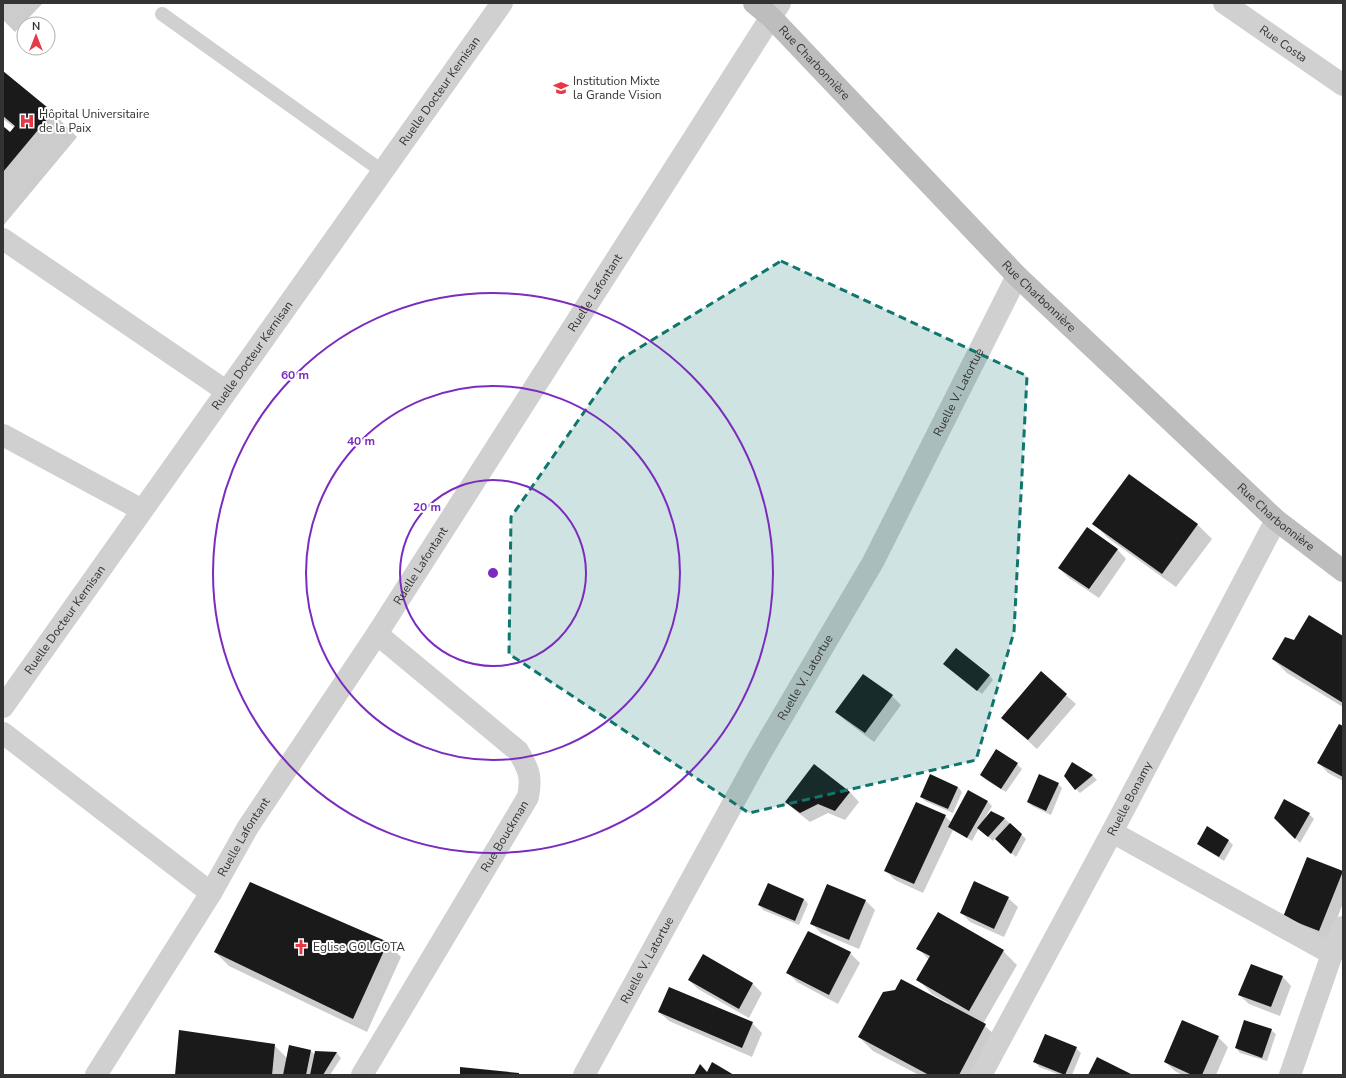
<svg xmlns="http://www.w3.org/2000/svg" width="1346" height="1078" font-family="'Nunito Sans',sans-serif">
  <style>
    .shadow { fill: #0003 }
    .building { fill: #1a1a1a }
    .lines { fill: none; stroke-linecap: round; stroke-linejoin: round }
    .lane { stroke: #d0d0d0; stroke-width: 14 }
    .street { stroke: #d0d0d0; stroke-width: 22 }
    .secondary { stroke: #bdbdbd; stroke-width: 22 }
    .marked { fill: #0f766e; fill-opacity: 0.2; stroke: #0f766e; stroke-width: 3; stroke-dasharray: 8 5; stroke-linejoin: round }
    .ring { fill: none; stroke: #7b2cbf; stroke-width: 2 }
    .labels { text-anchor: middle; stroke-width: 4; stroke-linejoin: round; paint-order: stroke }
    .street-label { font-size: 12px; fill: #333; stroke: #fff }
    .poi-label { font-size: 12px; fill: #333; stroke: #fff; text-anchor: start }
    .centre { fill: #7b2cbf; stroke: #fff; stroke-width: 2 }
    .ring-label { font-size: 12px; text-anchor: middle; font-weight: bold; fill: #7b2cbf; stroke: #fff; stroke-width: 4; stroke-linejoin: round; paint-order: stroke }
  </style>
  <rect width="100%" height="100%" fill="#fff"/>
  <path class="shadow" d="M3,3H43L15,32L3,20Z
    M3,72L53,113L77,137L3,226V128L10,133L15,128L3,119Z
    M1129,475L1198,525L1212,539L1176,587L1108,538L1094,524Z
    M1117,549L1126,559L1099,598L1069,578L1059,568Z
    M1343,637V707L1287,673L1273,659L1294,641Z
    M949,668L989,675L993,680L982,694Z
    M1041,673L1076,704L1037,749L1003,718Z
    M892,696L901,705L874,742L846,721L836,712Z
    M1343,727V781L1328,773L1319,763Z
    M1017,764L1022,769L1006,792L986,780L981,775Z
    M1073,764L1093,776L1097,780L1080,793L1076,789Z
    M814,766L850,792L859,802L845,820L828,813L810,822L796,811L786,802Z
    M1058,784L1062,788L1051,815L1032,806L1028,802Z
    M958,787L962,792L953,813L925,801L921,797Z
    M988,802L992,806L985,818H1004L1026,839L1016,857L995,838L993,841L979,828L972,841L953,830L923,893L895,880L885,870L945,816L951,822Z
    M1309,814L1314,819L1300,843L1275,818Z
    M1208,828L1229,841L1233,845L1224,861L1203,848L1198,844Z
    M1342,872L1343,903L1329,940L1294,926Z
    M769,884L804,899L808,904L799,925L763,910L759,905Z
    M1008,898L1018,907L1004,937L970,922L961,912Z
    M865,900L875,910L859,949L821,933L812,924Z
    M387,943L401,957L367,1032L229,966L215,952Z
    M918,948L1003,951L1017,965L983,1024L999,1039L980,1075H916L917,1074L873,1051L859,1037L947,1005L948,1003L932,994L918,979L929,960Z
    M850,953L860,963L838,1004L797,982L788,973Z
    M703,956L753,984L762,993L749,1018L698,989L689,980Z
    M1282,976L1291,986L1280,1016L1249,1004L1239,995Z
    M659,1012L752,1023L762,1033L752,1057L669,1021Z
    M1271,1030L1276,1034L1267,1061L1240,1053L1236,1048Z
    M1218,1037L1228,1047L1216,1075H1182L1175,1071L1165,1062Z
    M274,1045L287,1058L311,1051L315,1055V1052L337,1053L341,1058L330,1075H176Z
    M1076,1048L1081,1053L1072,1075H1060L1039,1067L1035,1062Z"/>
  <path class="building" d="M3,71L53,112L3,172V126L10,132L15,126L3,116Z
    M1129,474L1198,524L1162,574L1092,524Z
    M1087,527L1118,549L1089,589L1058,568Z
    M1309,615L1343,636V703L1272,659L1285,637L1294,640Z
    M956,648L990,675L977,691L943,664Z
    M1041,671L1067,694L1028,740L1001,718Z
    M863,674L893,695L865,733L835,712Z
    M1339,724L1343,726V777L1317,763Z
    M996,749L1018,763L1001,789L980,775Z
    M1072,762L1093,775L1075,790L1064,776Z
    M814,764L850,792L835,811L818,804L800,813L785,802Z
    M930,774L958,787L948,809L920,797Z
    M1039,774L1059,783L1046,811L1027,802Z
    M968,790L988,801L967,838L948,827Z
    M1284,799L1310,813L1295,839L1274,818Z
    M916,802L946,815L914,884L884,871Z
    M991,811L1005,818L988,837L977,828Z
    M1010,823L1022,834L1011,854L995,839Z
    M1207,826L1229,840L1219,857L1197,844Z
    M1307,857L1343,871L1319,931L1283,917Z
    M974,881L1009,897L994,929L960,913Z
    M250,882L388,942L353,1019L214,952Z
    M768,883L804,899L795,921L758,905Z
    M827,884L866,900L849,940L810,924Z
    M938,912L1004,950L969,1011L916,980L930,956L916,949Z
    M808,931L851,952L829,995L786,973Z
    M703,954L753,983L739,1009L688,980Z
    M1251,964L1283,976L1271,1007L1238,995Z
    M901,979L986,1024L959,1075H929L858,1037L883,992L895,990Z
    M669,987L753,1022L742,1048L658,1012Z
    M1182,1020L1219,1036L1202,1075H1192L1164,1062Z
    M1244,1020L1272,1029L1262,1058L1235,1048Z
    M179,1030L275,1044L272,1075H175Z
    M1045,1034L1077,1047L1065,1075L1033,1062Z
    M289,1045L311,1050L306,1075H283Z
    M315,1051L337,1052L323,1075H310Z
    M1097,1057L1133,1075H1088Z
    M712,1062L734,1075H694L700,1064L707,1072Z
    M460,1067L519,1073V1075H460Z"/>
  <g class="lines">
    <path class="lane" d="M162,14L382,171"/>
    <g class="street">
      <path id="s1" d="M1224,3L1343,85"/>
      <path d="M3,239L226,391"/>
      <path d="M3,435L142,510"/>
      <path id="s2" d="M3,707L502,3"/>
      <path d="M3,733L211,893"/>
      <path d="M1112,832L1332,954"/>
      <path id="s3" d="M96,1075L211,893L248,827L377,634L780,3"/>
      <path id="s4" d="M362,1075L528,797C532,776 529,770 518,751L377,634"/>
      <path id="s5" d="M584,1075L759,756L873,562L1017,276"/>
      <path id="s6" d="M981,1075L1112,832L1276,520"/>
      <path d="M1290,1075L1332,954L1343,927"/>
    </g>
    <path class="secondary" id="s7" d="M754,3L771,17L1017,276L1276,520L1343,571"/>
  </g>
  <path class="marked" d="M781,261L1027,376L1014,632L976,760L749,813L509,654L511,517L621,359Z"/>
  <g class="ring">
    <circle cx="493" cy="573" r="93"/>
    <circle cx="493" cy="573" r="187"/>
    <circle cx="493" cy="573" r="280"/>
  </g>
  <defs>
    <g id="school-bare" transform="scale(1.2)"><path d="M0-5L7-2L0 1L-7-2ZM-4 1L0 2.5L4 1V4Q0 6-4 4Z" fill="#e63946" stroke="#fff" stroke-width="2.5" paint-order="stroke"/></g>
    <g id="hospital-bare" transform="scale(1.2)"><path d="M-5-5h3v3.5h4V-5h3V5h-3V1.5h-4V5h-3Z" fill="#e63946" stroke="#fff" stroke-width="2.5" paint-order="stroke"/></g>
    <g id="church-bare" transform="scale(1.2)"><path d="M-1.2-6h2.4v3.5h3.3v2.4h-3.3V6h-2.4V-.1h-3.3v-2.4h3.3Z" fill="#e63946" stroke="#fff" stroke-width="2.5" paint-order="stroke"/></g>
  </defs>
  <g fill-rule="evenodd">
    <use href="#school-bare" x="561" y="88"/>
    <use href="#hospital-bare" x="27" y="121"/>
    <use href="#church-bare" x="301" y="947"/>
  </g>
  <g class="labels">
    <g class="street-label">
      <text dy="4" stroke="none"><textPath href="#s1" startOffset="72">Rue Costa</textPath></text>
      <text dy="4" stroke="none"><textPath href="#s7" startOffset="85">Rue Charbonnière</textPath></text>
      <text dy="4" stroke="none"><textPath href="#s2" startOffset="755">Ruelle Docteur Kernisan</textPath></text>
      <text dy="4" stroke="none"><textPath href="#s3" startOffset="928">Ruelle Lafontant</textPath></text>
      <text dy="4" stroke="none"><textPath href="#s7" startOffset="409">Rue Charbonnière</textPath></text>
      <text dy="4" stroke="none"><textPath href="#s2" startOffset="431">Ruelle Docteur Kernisan</textPath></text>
      <text dy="4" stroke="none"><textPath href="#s5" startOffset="779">Ruelle V. Latortue</textPath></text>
      <text dy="4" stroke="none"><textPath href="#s7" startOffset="733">Rue Charbonnière</textPath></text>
      <text dy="4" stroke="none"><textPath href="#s3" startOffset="604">Ruelle Lafontant</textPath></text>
      <text dy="4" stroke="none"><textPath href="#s2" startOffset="107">Ruelle Docteur Kernisan</textPath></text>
      <text dy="4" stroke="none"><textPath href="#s5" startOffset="455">Ruelle V. Latortue</textPath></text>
      <text dy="4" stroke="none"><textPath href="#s6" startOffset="314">Ruelle Bonamy</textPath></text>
      <text dy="4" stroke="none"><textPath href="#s4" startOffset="278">Rue Bouckman</textPath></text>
      <text dy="4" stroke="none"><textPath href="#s3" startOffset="280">Ruelle Lafontant</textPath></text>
      <text dy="4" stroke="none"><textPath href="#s5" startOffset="131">Ruelle V. Latortue</textPath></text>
    </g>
    <g class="poi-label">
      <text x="573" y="85">Institution Mixte<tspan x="573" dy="14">la Grande Vision</tspan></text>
      <text x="39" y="118">Hôpital Universitaire<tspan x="39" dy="14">de la Paix</tspan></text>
      <text x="313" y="951">Eglise GOLGOTA</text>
    </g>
  </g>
  <circle cx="493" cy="573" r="6" class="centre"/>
  <g class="ring-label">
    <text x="295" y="379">60 m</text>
    <text x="361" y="445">40 m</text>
    <text x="427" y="511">20 m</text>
  </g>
  <rect width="1346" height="1078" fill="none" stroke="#333333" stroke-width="8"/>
  <g transform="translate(36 36)"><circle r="19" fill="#ffffff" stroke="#adadad"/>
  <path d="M0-3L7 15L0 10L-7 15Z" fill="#e63946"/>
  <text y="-6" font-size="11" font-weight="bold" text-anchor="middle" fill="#333333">N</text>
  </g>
</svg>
